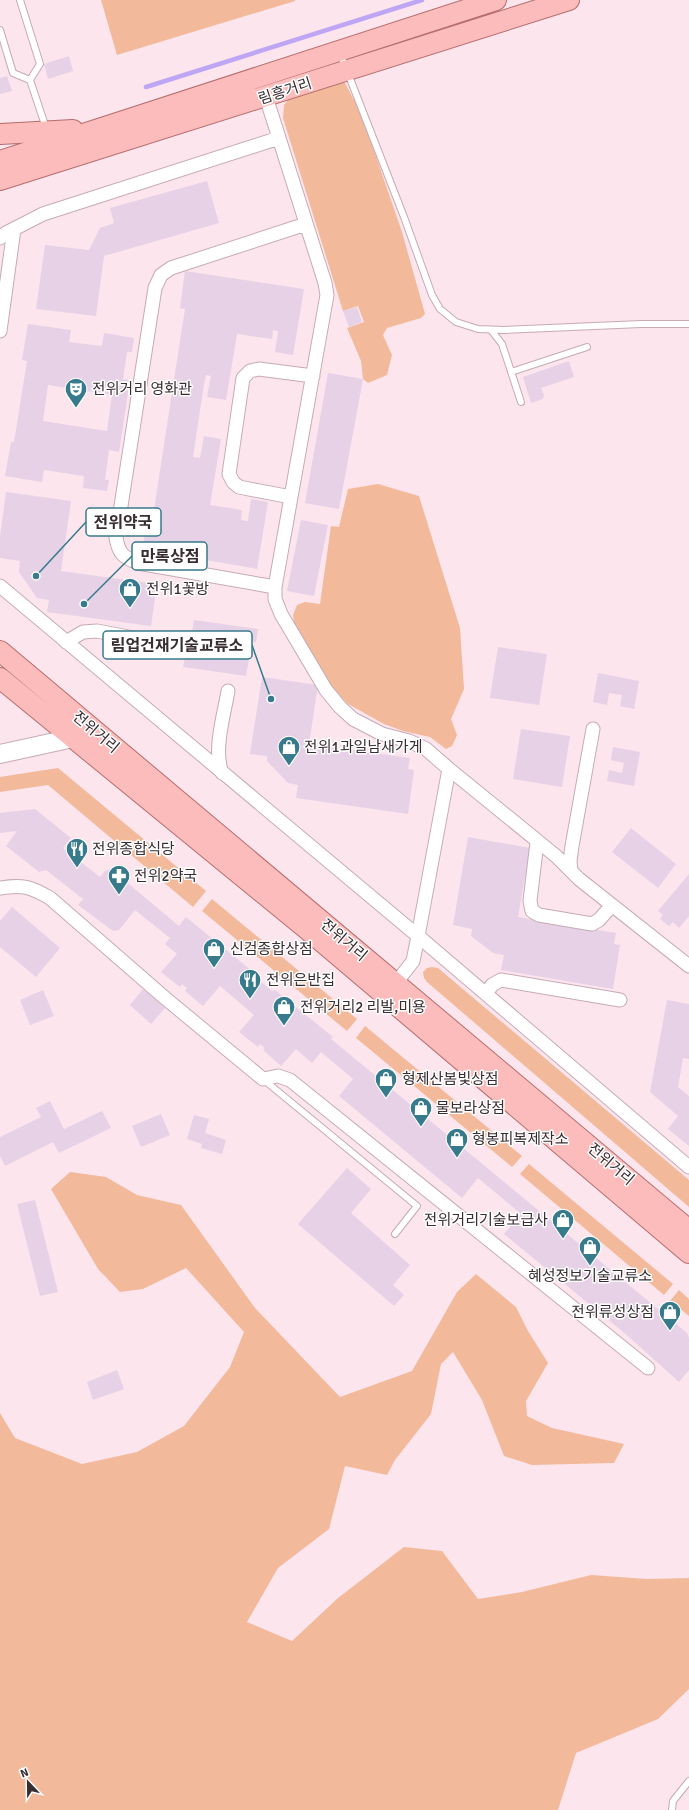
<svg xmlns="http://www.w3.org/2000/svg" width="689" height="1810" font-family="Signika,'Noto Sans KR',sans-serif">
  <style>
    .green { fill: #f3b99b }
    .lines { fill: none; stroke-linecap: round; stroke-linejoin: round }
    .stream { stroke: #bfa6f4; stroke-width: 4.5 }
    .building { fill: #e6d1e6; fill-rule: evenodd }
    .lane-casing { stroke: #c6aab5; stroke-width: 8 }
    .street-casing { stroke: #c6aab5; stroke-width: 15 }
    .secondary-casing { stroke: #c6aab5; stroke-width: 20 }
    .primary-casing { stroke: #b56d6d; stroke-width: 22 }
    .lane { stroke: #fff; stroke-width: 6 }
    .street { stroke: #fff; stroke-width: 13 }
    .secondary { stroke: #fff; stroke-width: 18 }
    .primary { stroke: #fbbcbb; stroke-width: 20 }
    .labels { text-anchor: middle; stroke-width: 3; stroke-linejoin: round; paint-order: stroke }
    .street-label { font-size: 15px; fill: #382d31; stroke: #fff }
    .poi-label { font-size: 15px; fill: #382d31; stroke: #fff; text-anchor: start }
    .leader { fill: none; stroke: #377a8b; stroke-width: 1.5 }
    .callout-dot { fill: #377a8b; stroke: #fff; stroke-width: 1.5 }
    .callout { fill: #fff; stroke: #377a8b; stroke-width: 1.5 }
    .callout-label { font-size: 16px; text-anchor: middle; font-weight: bold; fill: #382d31 }
  </style>
  <rect width="100%" height="100%" fill="#fde5ee"/>
  <path class="green" d="M101,0H295V1L117,55Z
    M341,81L345,83L361,113L402,232L425,314L421,318L387,328L383,335L392,355L387,375L368,383L363,379L361,361L347,328L364,322L358,306L343,311L283,118L284,105L291,96Z
    M378,484L419,496L460,628L464,689L451,719L457,735L452,746L446,749L430,737L403,731L384,724L348,704L328,683L294,622L293,615L297,605L305,602L320,604L331,526L339,527L348,489Z
    M58,768L206,891L193,907L48,785L0,792V777Z
    M212,899L357,1019L347,1031L202,911Z
    M432,967L438,968L689,1180V1207L427,982L424,978L423,972L427,968Z
    M365,1026L522,1156L512,1167L356,1038Z
    M529,1164L673,1284L664,1295L520,1174Z
    M70,1172L106,1177L137,1195L181,1205L255,1308L340,1397L412,1371L457,1292L476,1274L516,1307L528,1331L548,1363L526,1401L527,1416L552,1428L624,1444L614,1463L532,1465L504,1456L482,1400L453,1352L441,1364L431,1414L395,1460L387,1475L345,1466L329,1529L278,1568L247,1622L292,1641L338,1598L404,1547L442,1551L478,1599L522,1592L591,1575L647,1579L689,1578V1689L658,1719L576,1753L558,1810H0V1413L15,1438L82,1464L137,1452L184,1426L230,1367L244,1332L186,1268L143,1289L120,1292L98,1269L51,1189Z
    M679,1290L689,1299V1316L670,1301Z"/>
  <g class="lines">
    <path class="stream" d="M146,87L422,0"/>
  </g>
  <path class="building" d="M69,56L73,71L48,79L44,64Z
    M7,76L12,91L0,94V78Z
    M207,181L219,223L104,256L96,316L36,309L45,245L89,250L100,228L114,223L110,208Z
    M185,271L304,289L293,355L275,352L278,331L273,330L272,339L237,334L226,400L207,397L211,376L206,375L204,384L193,457L200,458L204,436L221,439L210,505L242,510L241,520L248,521L251,499L268,502L257,569L143,549L147,515L153,516L185,309L180,308Z
    M357,307L362,322L349,327L343,311Z
    M28,324L71,330L69,342L102,346L104,333L134,338L132,352H127L123,379L130,380L119,452L109,450L105,480H109L107,491L83,488L84,476L44,470L42,482L5,476L11,442H14L27,361L22,360ZM48,385L112,395L107,431L43,421Z
    M569,361L574,377L541,388L544,395L543,399L531,403L523,377Z
    M328,373L363,379L339,509L305,503Z
    M6,492L71,501L61,571L157,584L151,626L47,612L49,600L37,598L19,572L20,561L0,558V537Z
    M301,520L328,525L314,596L287,591Z
    M194,620L258,629L256,642H252L246,676L183,667L186,653H189Z
    M498,647L547,654L539,705L490,698Z
    M598,673L639,681L634,709L620,706L622,695L609,693L607,705L593,702Z
    M262,677L318,685L309,744L410,758L408,769L414,770L408,814L296,798L298,785L288,783L267,761V756L250,754Z
    M521,729L570,736L562,787L513,779Z
    M613,747L640,752L634,786L607,781L609,770L622,773L624,763L611,760Z
    M35,809L71,838L63,848L100,877L105,871L109,869L112,870L179,926L186,917L252,971V974L272,991L275,990L333,1037L331,1039L687,1333L689,1338V1370L679,1382L628,1336L504,1234L521,1214L478,1178L462,1198L339,1096L353,1079L321,1052L312,1063L296,1049L281,1066L263,1050L265,1048L260,1044L258,1047L239,1032L254,1015L220,986L203,1006L185,991L187,988L182,984L180,987L161,972L177,954L165,944L170,938L135,910L119,930L113,931L78,905L83,899L46,870L39,872L6,846L17,831L0,833V813Z
    M631,828L676,864L658,888L612,852Z
    M468,837L530,848L518,917L616,933L614,944L620,945L613,989L501,970L504,955L493,953L471,936L472,929L453,925Z
    M689,874V916L679,928L673,922L669,926L660,919L663,915L658,911Z
    M12,907L60,948L36,977L0,947V921Z
    M143,989L165,1008L151,1024L130,1005Z
    M43,990L54,1016L30,1025L20,1000Z
    M667,1000L689,1004V1059L683,1058L678,1087L689,1096V1146L668,1129L678,1116L650,1092Z
    M50,1101L64,1129L102,1111L111,1128L59,1153L53,1142L5,1166L0,1156V1137L41,1117L36,1108Z
    M161,1114L170,1135L141,1147L132,1126Z
    M194,1115L209,1119L205,1133L226,1140L222,1154L201,1148L202,1144L187,1139Z
    M347,1168L371,1189L351,1213L410,1265L393,1285L404,1295L394,1306L298,1224Z
    M35,1200L58,1292L40,1296L17,1204Z
    M117,1370L124,1389L93,1400L87,1382Z"/>
  <g class="lines">
    <g class="lane-casing">
      <path id="lane" d="M20,0L40,64L30,80
        M0,30L13,73L30,80L46,128
        M340,53L404,217L432,295L440,309L456,322L478,329L504,330L641,324H689
        M491,330L502,344L521,402
        M511,372L587,347
        M264,1080L417,1206L395,1234
        M672,1810L673,1801L689,1781"/>
    </g>
    <g class="street-casing">
      <path id="street" d="M266,97L325,283L327,295L275,587V599L281,614L326,690L340,707L353,719L382,734L409,741L426,749L449,769
        M0,238L6,233L43,214L279,138
        M0,331L14,229
        M291,497L239,487L233,482L229,474L243,378L250,371L259,369L313,376
        M0,586L418,936L449,769L556,856L579,879L689,966
        M275,587L138,563C123,557 119,554 116,538L155,288L161,275L171,268L306,224
        M66,642L83,632L97,631L170,645
        M222,773C213,750 224,715 228,691
        M537,842L530,901L532,911L539,915L592,924L599,920L612,905
        M571,870L570,861L572,846L593,729
        M0,888C22,884 31,887 50,898L165,998L263,1079L278,1076L290,1080L648,1368
        M396,983L413,961L418,936L689,1167
        M486,994L492,985L501,980L620,1000"/>
    </g>
    <g class="secondary-casing">
      <path id="secondary" d="M0,754L73,738"/>
    </g>
    <g class="primary-casing">
      <path id="primary" d="M0,134L73,130
        M0,161L496,0
        M0,180L569,0
        M0,651L689,1230
        M0,678L308,930L689,1253"/>
    </g>
    <use href="#lane" class="lane"/>
    <use href="#street" class="street"/>
    <use href="#secondary" class="secondary"/>
    <use href="#primary" class="primary"/>
  </g>
  <defs>
    <g id="theatre-pin" transform="scale(1.15)"><path d="M0 17L-7.5 6A9.5 9.5 0 1 1 7.5 6Z" fill="#377a8b" stroke="#fff"/><path d="M-5-5.5Q0-4 5-5.5V0Q5 5 0 6Q-5 5-5 0ZM-3.3-2.5H-1v1.5H-3.3ZM1-2.5H3.3v1.5H1ZM-2.8 1Q0 5.5 2.8 1Z" fill="#fff"/></g>
    <g id="shop-pin" transform="scale(1.15)"><path d="M0 17L-7.5 6A9.5 9.5 0 1 1 7.5 6Z" fill="#377a8b" stroke="#fff"/><path d="M-5-2.5h2.3a2.7 3.5 0 0 1 5.4 0H5L5.5 6h-11ZM-1.5-2.5h3a1.5 2.3 0 0 0-3 0Z" fill="#fff"/></g>
    <g id="restaurant-pin" transform="scale(1.15)"><path d="M0 17L-7.5 6A9.5 9.5 0 1 1 7.5 6Z" fill="#377a8b" stroke="#fff"/><path d="M-5-6h1v4h1v-4h1v4h1v-4h1v5L-1.5 .5V6h-2V.5L-5-1ZM5-6V6H3V1.5H1.5Q1.5-4 5-6Z" fill="#fff"/></g>
    <g id="pharmacy-pin" transform="scale(1.15)"><path d="M0 17L-7.5 6A9.5 9.5 0 1 1 7.5 6Z" fill="#377a8b" stroke="#fff"/><path d="M-2-6h4v4h4v4h-4v4h-4v-4h-4v-4h4Z" fill="#fff"/></g>
  </defs>
  <g fill-rule="evenodd">
    <use href="#theatre-pin" x="76" y="389"/>
    <use href="#shop-pin" x="130" y="589"/>
    <use href="#shop-pin" x="289" y="747"/>
    <use href="#restaurant-pin" x="77" y="849"/>
    <use href="#pharmacy-pin" x="119" y="876"/>
    <use href="#shop-pin" x="214" y="949"/>
    <use href="#restaurant-pin" x="250" y="980"/>
    <use href="#shop-pin" x="284" y="1007"/>
    <use href="#shop-pin" x="386" y="1079"/>
    <use href="#shop-pin" x="421" y="1108"/>
    <use href="#shop-pin" x="457" y="1139"/>
    <use href="#shop-pin" x="563" y="1220"/>
    <use href="#shop-pin" x="590" y="1247"/>
    <use href="#shop-pin" x="670" y="1312"/>
  </g>
  <g class="labels">
    <g class="street-label">
      <text transform="translate(285 91) rotate(-18)" y="5">림흥거리</text>
      <text transform="translate(96 732) rotate(40)" y="5">전위거리</text>
      <text transform="translate(344 940) rotate(40)" y="5">전위거리</text>
      <text transform="translate(611 1164) rotate(40)" y="5">전위거리</text>
    </g>
    <g class="poi-label">
      <text x="92" y="394">전위거리 영화관</text>
      <text x="146" y="594">전위1꽃방</text>
      <text x="304" y="752">전위1과일남새가게</text>
      <text x="92" y="854">전위종합식당</text>
      <text x="134" y="881">전위2약국</text>
      <text x="230" y="954">신검종합상점</text>
      <text x="266" y="985">전위은반집</text>
      <text x="300" y="1012">전위거리2 리발,미용</text>
      <text x="402" y="1084">형제산봄빛상점</text>
      <text x="436" y="1113">물보라상점</text>
      <text x="472" y="1144">형봉피복제작소</text>
      <text x="548" y="1225" text-anchor="end">전위거리기술보급사</text>
      <text x="590" y="1281" text-anchor="middle">혜성정보기술교류소</text>
      <text x="654" y="1317" text-anchor="end">전위류성상점</text>
    </g>
  </g>
  <path class="leader" d="M36 576L86 522M84 604L132 556M271 699L252 645"/>
  <g class="callout-dot">
    <circle cx="36" cy="576" r="4"/>
    <circle cx="84" cy="604" r="4"/>
    <circle cx="271" cy="699" r="4"/>
  </g>
  <g class="callout">
    <rect x="86" y="508" width="75" height="28" rx="4"/>
    <rect x="132" y="542" width="75" height="28" rx="4"/>
    <rect x="103" y="631" width="149" height="28" rx="4"/>
  </g>
  <g class="callout-label">
    <text x="123" y="528">전위약국</text>
    <text x="170" y="562">만록상점</text>
    <text x="177" y="651">림업건재기술교류소</text>
  </g>
  <g transform="translate(28 1782) rotate(338)" stroke="#ffffff" stroke-width="3" paint-order="stroke">
  <path d="M0-3L7 15L0 10L-7 15Z" fill="#382d31"/>
  <text y="-6" font-size="11" font-weight="bold" text-anchor="middle" fill="#382d31">N</text>
  </g>
</svg>
